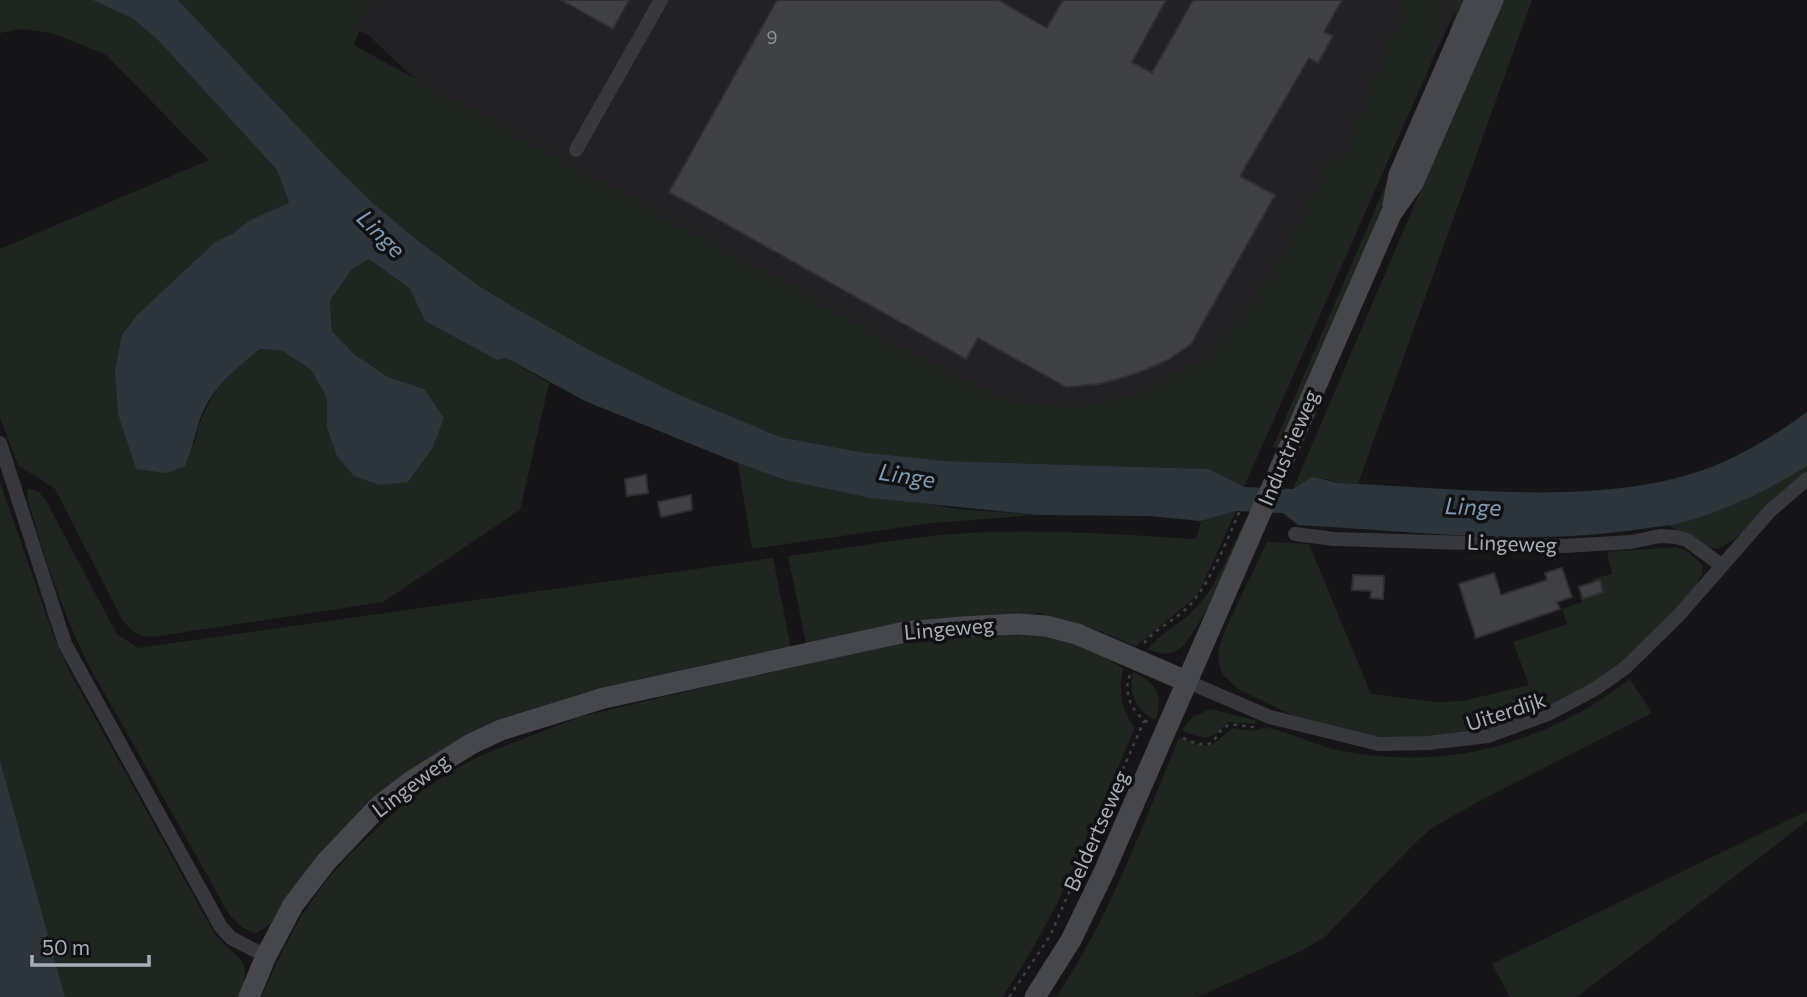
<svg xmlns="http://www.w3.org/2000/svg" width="1807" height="997" font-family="Commissioner,sans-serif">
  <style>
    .built { fill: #222225 }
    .green { fill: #1e261f }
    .water { fill: #2c353c }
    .building { fill: #404145; stroke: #303034; stroke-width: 2 }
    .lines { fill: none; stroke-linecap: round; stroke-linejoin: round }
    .path { stroke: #3d3f44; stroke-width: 2.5; stroke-dasharray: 3.5 5; stroke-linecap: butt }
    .street { stroke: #37383d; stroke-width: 14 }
    .secondary { stroke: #45474d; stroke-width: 21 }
    .labels { text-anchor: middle; stroke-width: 7; stroke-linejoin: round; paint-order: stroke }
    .number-label { font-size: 18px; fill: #8e929b }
    .street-label { font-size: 21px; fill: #a8adb8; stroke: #111113 }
    .water-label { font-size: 23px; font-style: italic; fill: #7f9bb3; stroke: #111113 }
  </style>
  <rect width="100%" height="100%" fill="#161618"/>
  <path class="built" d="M293,0H1460L1266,423L1011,410L468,129L368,35Z"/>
  <path class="green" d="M0,0H92L132,18L156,38L277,170L289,204L250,220L232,234L215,242L137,315L122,335L118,414L136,469L194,444C206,396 222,379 260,349L283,351L311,370L327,398V428L424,389L388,377L354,354L332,331L330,301L352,269L369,259L410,289L425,321L497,360L506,358L549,383L520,510L383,602L153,637C138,637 131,631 122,619L55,489L18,465L0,418V249L209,160L106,55L53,33L22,29L0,33Z
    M178,0H370L354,45L956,378L1014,402L1080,408L1139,395L1201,361L1244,315L1282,260L1331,157L1342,160L1407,0H1438L1439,36L1430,66L1244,487L1209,469L946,461L860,452L780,437L675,393L591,351L512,306L479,286L416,239L374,204L335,166Z
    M1455,0H1466L1368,244L1278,450L1273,447L1445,47L1455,15Z
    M1502,0H1532L1358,484L1339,483L1327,479L1293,489Z
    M738,463L785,480L958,509L1037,515L932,523L752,549Z
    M1807,466V472L1735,539L1717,549L1707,547L1668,525C1712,516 1769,490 1807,466Z
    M0,482L55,640L73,678L213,931C234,962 255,951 240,997H65L0,760Z
    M31,489L39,492L46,501L117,634L138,648L773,558L792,652L480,735L311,872L270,924L255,934L243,928L230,916L88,664C62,611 44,557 28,500L27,490Z
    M1236,511L1200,590L1192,600L1135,647C1105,631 1071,621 1037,613L1024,621L807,648L788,556C843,549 897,539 952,534C1032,528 1114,534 1193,539L1197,536L1201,521Z
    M1247,517C1236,544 1198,644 1174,652C1165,656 1157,652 1148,649C1161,632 1180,624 1195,609C1218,585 1231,547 1247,517Z
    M1267,542L1309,544L1371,694L1435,702L1463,701L1529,685L1513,642L1567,624L1562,609L1582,602L1579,595L1594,588L1592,579L1612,574L1607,552L1677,547L1687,551L1703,565L1702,574L1695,587L1683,603L1613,673L1581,694L1509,725L1466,735L1376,739L1296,717L1238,689L1224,676L1220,668L1218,651L1225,630Z
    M1022,630L1084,646L1123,668C1119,688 1120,711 1135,727C1096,819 1059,915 1002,997H261L283,949L302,915L325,882L350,854L405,802L455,769L482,755L579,717L705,687L900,643L965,636L999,637Z
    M1133,672C1156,682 1165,697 1155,720C1136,710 1127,692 1133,672Z
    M1630,679L1652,713L1485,798L1432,828L1413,845L1325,937L1299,952L1197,997H1056C1110,917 1142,826 1179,738L1205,746L1213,744L1233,728C1240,729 1248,731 1254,730C1258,730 1261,728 1265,728C1281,728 1318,746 1337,750C1444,772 1544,745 1630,679Z
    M1211,709L1258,721L1253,724L1229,722C1224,725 1220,731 1216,734C1206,741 1191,735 1182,730L1192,717Z
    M1807,811V821L1577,997H1510L1492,964Z"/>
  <path class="water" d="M92,0H178L335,166L374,204L416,239L479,286L512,306L591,351L675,393L780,437L860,452L946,461L1209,469L1244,487L1293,489L1312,477L1339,483L1358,484C1471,489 1613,508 1719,464C1751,450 1780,432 1807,412V466C1772,488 1731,508 1691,520C1673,526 1653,527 1634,530C1523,546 1409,531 1298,525L1283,513L1236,511L1201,521L1150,516L1037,515L871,498L785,480L738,463L585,401L506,358L497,360L425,321L410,289L369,259L352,269L330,301L332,331L354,354L388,377L424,389L444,418L432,449L408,482L380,485L354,476L337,456L327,428V398L311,370L283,351L260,349C236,369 211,388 200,419C195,435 191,451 185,466L166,473L136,469L118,414L115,370L122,335L137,315L215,242L232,234L250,220L289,203L277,170L156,38L132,18Z
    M0,760L65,997H0Z"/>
  <path class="building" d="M561,0H629L613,29Z
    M777,0H998L1047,28L1063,0H1166L1132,62L1152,73L1193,0H1342L1324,32L1333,36L1318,63L1309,58L1240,176L1275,195L1191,344L1168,360L1135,374L1100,384L1066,387L978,338L966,359L669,192Z
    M646,475L648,493L627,496L625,479Z
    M691,495L692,510L661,517L658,502Z
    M1562,568L1572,597L1557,602L1560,609L1476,638L1459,584L1494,573L1501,595L1547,580L1545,573Z
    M1353,575L1384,576L1383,599L1371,598V591L1352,590Z
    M1600,580L1603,592L1583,599L1579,587Z"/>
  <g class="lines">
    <path class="path" d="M1144,643C1156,628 1176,620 1190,605C1210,583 1228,538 1240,510
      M1130,675C1122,692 1133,716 1151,724
      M1183,738C1224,757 1210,728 1231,725C1238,724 1247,727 1254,727
      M1009,997L1050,936L1144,721"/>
    <path class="street" d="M576,150L661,0
      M0,443L65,644L221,927L231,938L266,956
      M1295,534L1334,539L1565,546L1631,542L1660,536L1676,537L1687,540L1721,565
      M1186,681L1270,717L1379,744L1428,743L1488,736L1548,714L1595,689L1625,668L1679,615L1770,511L1807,479"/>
    <path class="secondary" d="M1393,205L1399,175L1475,0
      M249,997L266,956L293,905L326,862L380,805L410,782L471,744L501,730L604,698L905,632L963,627L1017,624L1046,626L1077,634L1186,681
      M1035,997L1071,940L1104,872L1391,214L1413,183L1493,0"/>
  </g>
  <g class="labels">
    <g class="number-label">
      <text x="772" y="44">9</text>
    </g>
    <g class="street-label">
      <text transform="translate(1289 448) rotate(-67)" y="7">Industrieweg</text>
      <text transform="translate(1512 544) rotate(2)" y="7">Lingeweg</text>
      <text transform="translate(949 629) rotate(-5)" y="7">Lingeweg</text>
      <text transform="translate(1506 712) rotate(-18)" y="7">Uiterdijk</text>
      <text transform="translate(411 786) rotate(-37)" y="7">Lingeweg</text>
      <text transform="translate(1097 831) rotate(-66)" y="7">Beldertseweg</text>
    </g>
    <g class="water-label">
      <text transform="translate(381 234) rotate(45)" y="8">Linge</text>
      <text transform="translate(907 476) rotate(9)" y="8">Linge</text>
      <text transform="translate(1473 507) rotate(2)" y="8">Linge</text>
    </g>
  </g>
  <path d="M32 955v10h117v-10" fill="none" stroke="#a8adb8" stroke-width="3.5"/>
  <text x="42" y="955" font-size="21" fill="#a8adb8" stroke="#111113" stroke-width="5" paint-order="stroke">50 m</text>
</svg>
